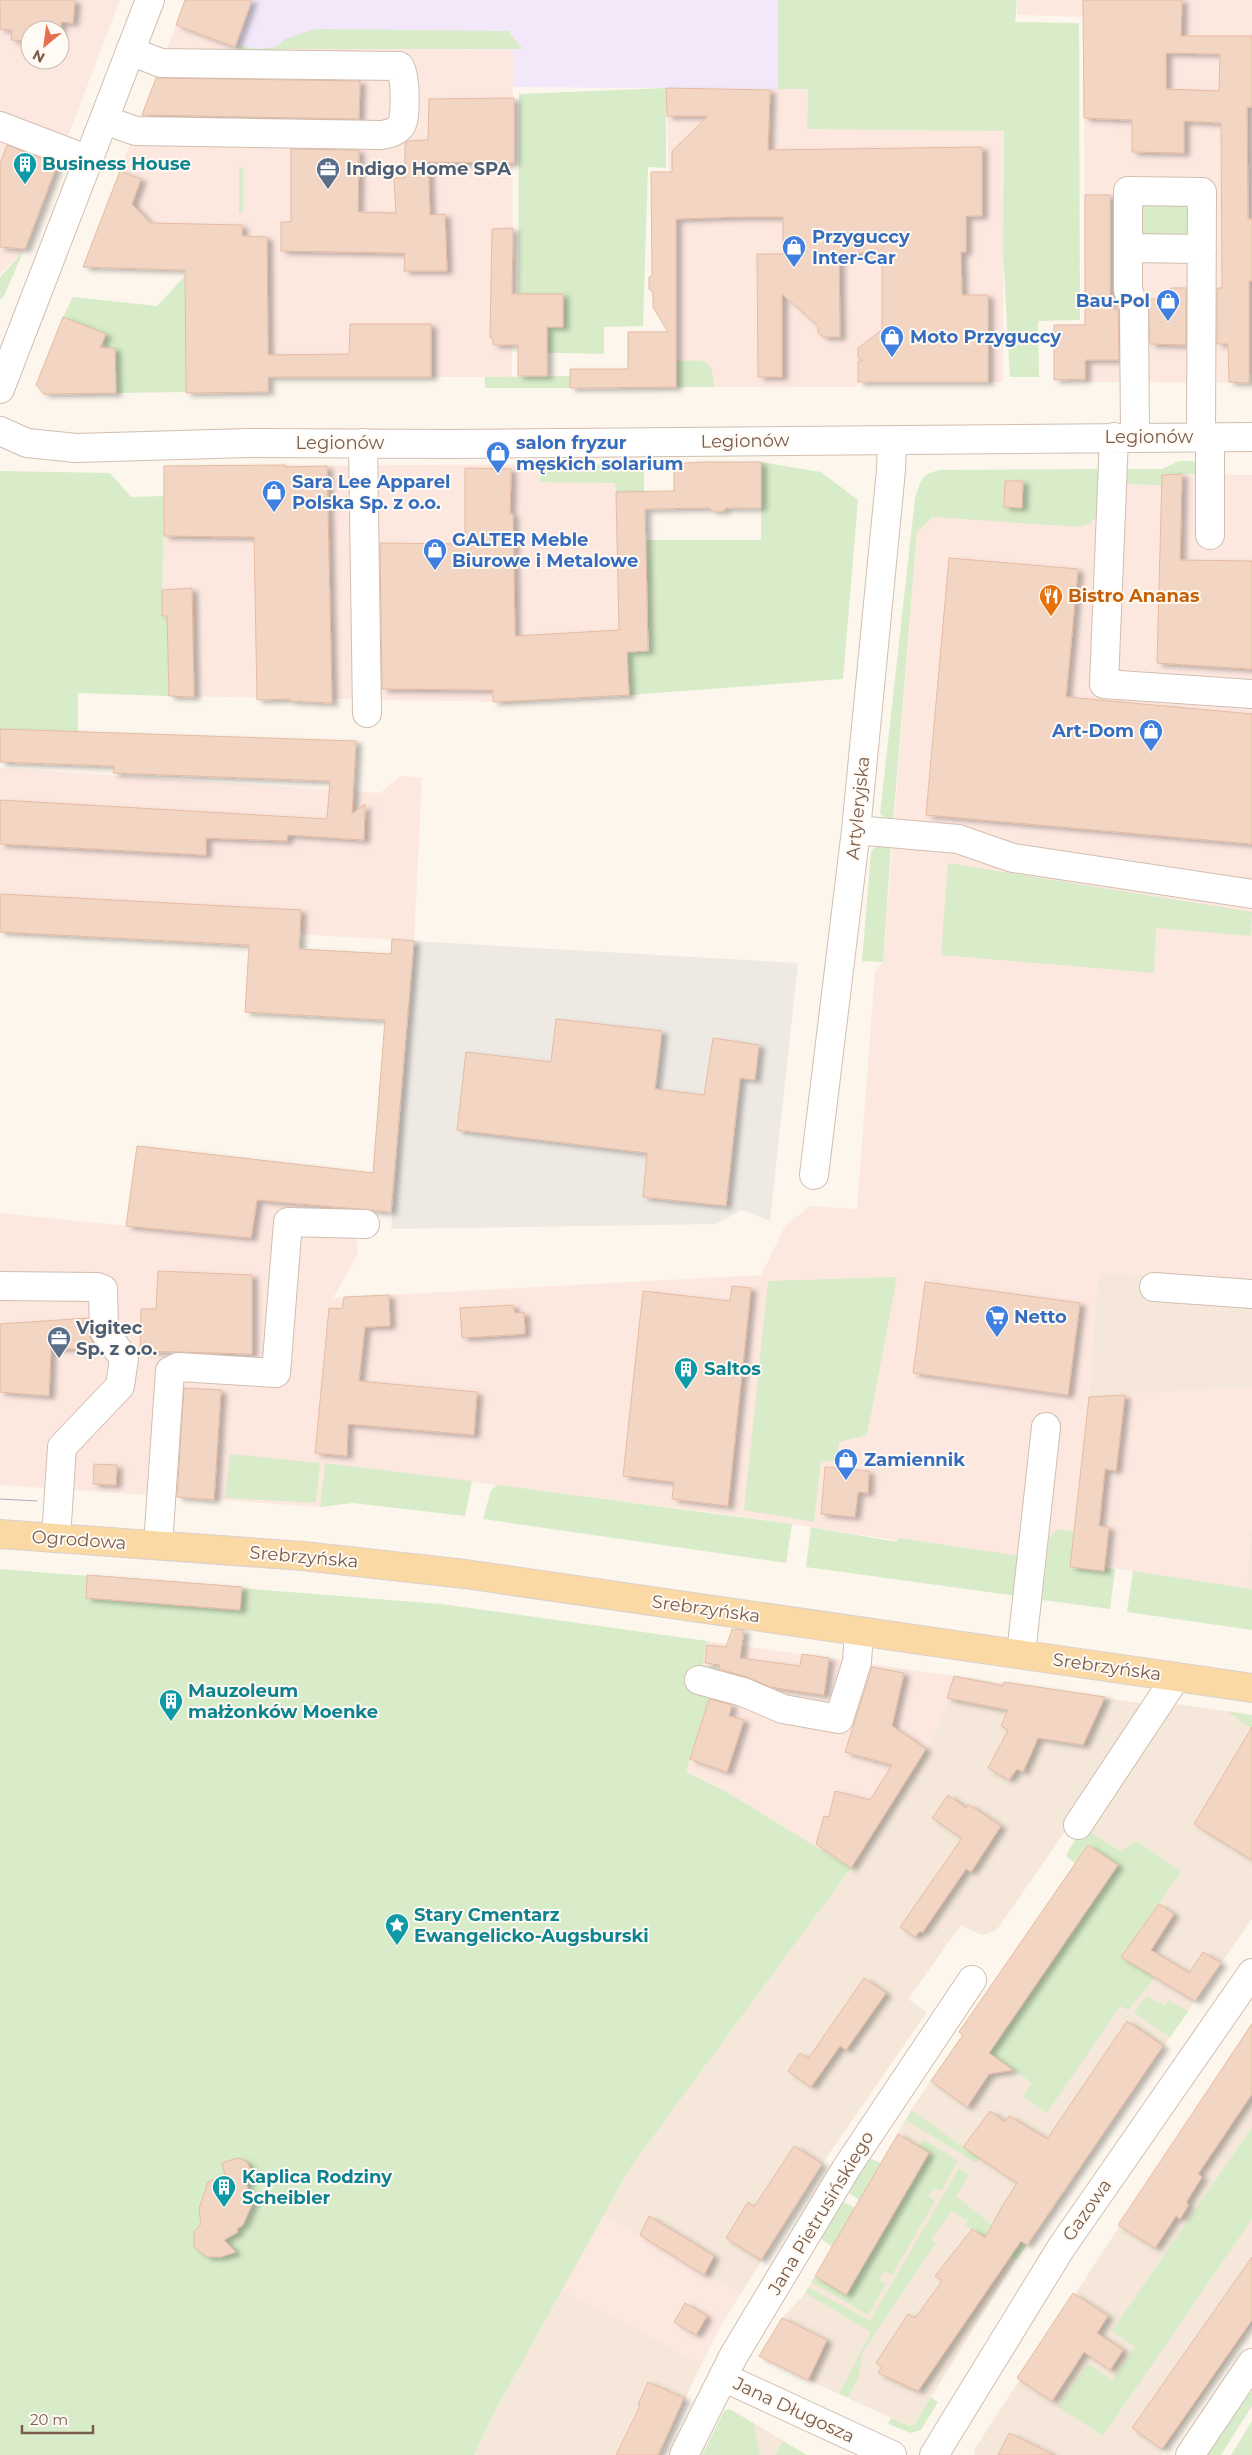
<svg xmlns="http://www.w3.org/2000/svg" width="1252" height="2455" font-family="Montserrat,sans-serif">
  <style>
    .residential { fill: #f5e8da }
    .commercial { fill: #fde8e0; fill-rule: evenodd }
    .industrial { fill: #efe9e4 }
    .education { fill: #f3e8fa }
    .green { fill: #d8ecc9; fill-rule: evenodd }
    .building { fill: #f3d5c3; stroke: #e6bba3; fill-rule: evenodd; filter: url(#shadow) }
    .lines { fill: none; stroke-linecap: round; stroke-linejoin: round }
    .minor-casing { stroke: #d1beb0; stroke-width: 30 }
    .major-casing { stroke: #dad1cd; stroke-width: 30 }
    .minor { stroke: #fff; stroke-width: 28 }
    .major { stroke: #fbd9a5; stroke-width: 28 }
    .tram { stroke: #b9a8c9; stroke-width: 1 }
    .labels { text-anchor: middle; stroke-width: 4; stroke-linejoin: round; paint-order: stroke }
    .culture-label { font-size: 18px; font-weight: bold; fill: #0d838f; stroke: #fffaf3; text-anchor: start }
    .service-label { font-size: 18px; font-weight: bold; fill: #4e5e75; stroke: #fffaf3; text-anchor: start }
    .shop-label { font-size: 18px; font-weight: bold; fill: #366cbe; stroke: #fffaf3; text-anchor: start }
    .street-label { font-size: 18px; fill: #7a5c4d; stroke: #fffaf3 }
    .food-label { font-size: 18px; font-weight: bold; fill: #c56008; stroke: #fffaf3; text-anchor: start }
  </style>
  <defs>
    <filter id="shadow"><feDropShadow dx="5.5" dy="3" stdDeviation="2.5" flood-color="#0004"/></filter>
  </defs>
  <rect width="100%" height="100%" fill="#fdf6ec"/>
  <path class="residential" d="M1098,1272L1252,1283V1387L1089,1397Z
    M1252,1522V1589L1246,1588Z
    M954,1676L1153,1705L996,1931L981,1935L961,1925L908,1999L927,2012L824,2161L717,2332L658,2455H474L495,2411L630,2168L851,1868L930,1742L941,1719Z
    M1169,1703L1252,1715V1919L1016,2260L914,2425L910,2426L885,2415L759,2357L782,2318L805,2294L911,2110L962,2035L959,2032L1088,1845L1078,1836Z
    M1252,2022V2324L1161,2455H975L974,2450Z
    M729,2409L734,2411L807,2455H702L724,2411Z"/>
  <path class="commercial" d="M0,0H120L25,249L0,275ZM30,30H60V60H30Z
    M1018,0H1252V374H1249V383L1085,382L1084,17L1017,15Z
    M176,25L273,61L276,47L513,50L512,377H268L267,251L89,249Z
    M666,88L808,89L807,128L1004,130L1003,382H859L856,387H676Z
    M644,464L629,695L515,702L169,696L167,616H162L164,466Z
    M980,475H1252V1283L1099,1272L1089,1397L1252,1387V1522L1246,1588L1105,1567L1103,1571L1070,1567L739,1516L325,1463L320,1507L0,1485V1213L126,1226L137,1146L359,1171L356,1231L358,1254L333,1298L761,1275L785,1226L810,1206L857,1209L875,971L883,962L917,532Z
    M0,768L380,793L400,776L422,778L414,941L228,930L227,944L0,933Z
    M707,1641L954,1676L941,1719L930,1742L851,1868L727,1792L685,1772L718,1668L703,1665Z
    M604,2215L740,2294L716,2334L701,2364L562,2290Z"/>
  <path class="industrial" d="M414,941L798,963L770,1221L742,1210L716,1224L391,1229Z"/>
  <path class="education" d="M185,0H778V89L513,87V50L276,47L273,61L176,25Z"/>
  <path class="green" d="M778,0H1017L1015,22L1079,23L1080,320L1038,321L1039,377H1010L1003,253L1004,131L807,129L808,89H778Z
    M316,29L508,31L523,49H277L273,61L235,47V45L257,49L276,47L285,39Z
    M666,88V168L648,167L643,326L604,327V354L518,352L519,94Z
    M239,167L243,168V212L239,213Z
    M1140,204H1188V237L1139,236Z
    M23,252L4,296L0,300V277Z
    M185,276L186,392L116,393L115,348H106L104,344L63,317L73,297L157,306Z
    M676,361C703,361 713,355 714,387H676Z
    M570,376V388H485V377Z
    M1179,461H1202V474L1162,475V485L1121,484L1125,469H1162Z
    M761,462L821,472L858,500L843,679L629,695L627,652L650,651L648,632L646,540H761Z
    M644,464V492H616L615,483L540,482V469L544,465Z
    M1096,469L1104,474L1098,516L1089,524L1080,527L933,517L917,532L893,823L880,814L915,499C920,482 921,474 940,470ZM1005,481H1023L1022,508L1004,507Z
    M0,471L110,473L131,497L164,496L162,615L167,616L169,696L78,693V731L0,729Z
    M881,845H891L883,962L862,961L871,852L874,848Z
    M948,863L1252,912L1251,936L1156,928L1154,973L941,955Z
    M897,1277L867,1435L839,1442L837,1462L821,1461L814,1522L744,1510L768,1281Z
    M230,1454L320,1463L316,1503L225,1498Z
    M325,1463L472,1481L465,1516L353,1503L320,1507Z
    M498,1485L792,1524L786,1563L483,1519L491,1490Z
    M811,1527L897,1542L898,1538L1021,1556L1017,1596L806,1567Z
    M1058,1529L1074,1531L1070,1567L1103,1571L1104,1567L1115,1569L1110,1609L1042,1600L1049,1538Z
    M0,1569L441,1604L707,1641L703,1665L718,1668L686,1772L727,1792L851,1868L630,2168L495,2411L474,2455H0Z
    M1133,1571L1252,1589V1630L1127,1612Z
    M1227,1711L1252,1715V1729Z
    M1083,1828L1120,1851L1137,1841L1181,1872L1121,1957L1155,1977L1128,2010L1120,2006L1047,2113L1023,2097L1032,2083L989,2053L1118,1866L1089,1845L1076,1864L1067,1857V1853Z
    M1147,1996L1165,2006L1168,2000L1188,2012L1170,2037L1134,2013Z
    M911,2110L979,2158L976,2163L906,2120Z
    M1252,2127V2219L1103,2436L1058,2407L1088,2364L1112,2380L1135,2347L1112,2331Z
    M923,2139L958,2161L941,2191L933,2188L928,2196L935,2201L892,2275L884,2271L879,2280L886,2284L868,2315L811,2282L815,2276L846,2294L929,2153L919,2146Z
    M869,2158L881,2163L859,2200L848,2192Z
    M959,2168L969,2175L956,2196L992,2225L1027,2245L1016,2260L965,2225L968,2221L952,2211L931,2239L936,2243L862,2353L859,2376L848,2398L839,2394L871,2332L805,2293L808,2287L870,2321Z
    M844,2202L855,2208L832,2247L820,2238L841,2203Z
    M1252,2392V2406L1221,2455H1205L1246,2395Z
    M931,2397L938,2402L921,2430L911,2433L888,2424L891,2418L910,2426L914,2425Z
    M729,2409L754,2424L760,2455H702L724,2411Z
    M1252,2421V2455H1231Z
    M783,2441L807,2455H775Z"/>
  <path class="building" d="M0,0H75L73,23L61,22L60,36V30H30V41L11,40L12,30L0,29Z
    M185,0H252L235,47L176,25Z
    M1083,0H1182L1181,36H1252V107H1247L1248,219H1252V281H1249V383L1229,382L1228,344H1217V288H1222L1221,123L1184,121V153L1132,152V120L1084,118ZM1166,53L1220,54L1219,91L1166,89Z
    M156,78L360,81L359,119L142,115Z
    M666,88L770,90L768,150L982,147V216H966V252H961L962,295H988V382H858V361H863L858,358V348L882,330V253H839L840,337H824L818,333V326L782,294V377H758L757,254H783V217H738L676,219V387L570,388V369H628V332H668L653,307V292L649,289V277L652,275L651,172H672V151L708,116H667Z
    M514,98V163L428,162L430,215L445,214L447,271H404L405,253L281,251V222H291V149L359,150L358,212L396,213L394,178H405V143L408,141L428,140L429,99Z
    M7,145L57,165L25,249L0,247V164Z
    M120,171L141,179L132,204L150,223L242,225V236L267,237L268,355L349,354L350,324H431V377H268V392L186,393L185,270L83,267Z
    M1085,195H1110V308L1118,310L1119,360H1085V379L1054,380V325H1085Z
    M513,228L512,294H563V327H547V376H518V345H493V338H490L492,229Z
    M1171,288H1186V345L1150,344L1148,299H1171Z
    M63,317L106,334L100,348H115L116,393L44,394L36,385Z
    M700,462H761V508H726L724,511H712L710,508L645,509L648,651L627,652L629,695L493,702V690L382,689L380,543L465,544V468L511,469L510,514H513L515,636L619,630L616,492L674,491V464Z
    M285,465V467L327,466L332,703L290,701V699L257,700L254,537L164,536V466Z
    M1182,474L1180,560L1252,561V669L1157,663L1162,475Z
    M1005,481H1023L1022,508L1004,507Z
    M949,558L1078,569L1066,697L1252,714V844L926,815Z
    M192,588L194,697L169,696L167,616H162V590Z
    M0,729L356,741L352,814L365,804L364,840L288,835L287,841L206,838V855L0,844V800L327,819L330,781L113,773L114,766L0,762Z
    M0,894L301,910L299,949L391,954L392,939L414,941L391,1212L257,1200L251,1238L126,1226L137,1146L373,1173L385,1020L245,1012L249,945L0,932Z
    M556,1019L662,1031L655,1089L704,1095L713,1038L759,1045L755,1080L740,1078L726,1206L643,1197L647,1153L457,1130L466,1052L551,1062Z
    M158,1271L252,1275V1354L140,1351L141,1309H156Z
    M925,1282L1080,1303L1068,1395L913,1373Z
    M732,1286L751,1288L728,1506L672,1499L674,1482L623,1476L643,1291L730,1301Z
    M389,1295L390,1326L365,1327L359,1381L477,1392L474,1435L348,1424L347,1456L315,1453L329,1308L342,1309L344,1297Z
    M513,1305L515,1313L524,1312L525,1334L462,1338L460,1308Z
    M88,1318V1332L96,1350L51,1348L49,1396L0,1392V1324Z
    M184,1388L221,1390L214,1500L177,1497Z
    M1125,1395L1116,1471L1105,1469L1099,1526L1109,1527L1104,1571L1070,1567L1089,1397Z
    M94,1464L117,1465L116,1485L93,1484Z
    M825,1467L869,1471L868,1493L858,1492L855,1517L821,1514Z
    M87,1575L242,1587L240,1610L86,1598Z
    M732,1629L744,1630L740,1658L800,1666L802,1654L829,1658L824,1695L770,1687L747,1677L719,1669L720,1665L705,1663L707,1645L726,1647Z
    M872,1667L904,1673L892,1726L926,1749L851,1868L816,1844L824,1816L829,1817L835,1791L870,1800L892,1765L845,1752Z
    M954,1676L1003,1686L1004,1682L1105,1697L1083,1745L1038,1738L1023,1772L1017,1769L1009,1780L988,1768L1008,1730L1001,1726L1008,1710L947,1698Z
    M709,1699L732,1705L729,1716L744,1720L727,1772L690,1759Z
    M1252,1727V1860L1194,1824Z
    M948,1795L966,1808L968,1804L1001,1826L971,1872L966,1869L922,1933L920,1931L915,1937L900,1927L962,1838L932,1818Z
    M1088,1845L1118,1865L989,2053L1013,2070L989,2074L967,2107L931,2081L963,2035L959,2032Z
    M1159,1904L1174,1914L1151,1950L1189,1973L1203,1952L1221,1963L1195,2001L1121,1957Z
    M864,1978L886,1993L846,2050L840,2046L811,2087L788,2071L800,2053L808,2059Z
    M1127,2021L1163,2046L1027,2245L1021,2241L918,2391L878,2373L882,2367L876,2363L908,2314L915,2318L942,2281L935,2276L972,2229L985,2238L1001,2208L1017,2183L963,2147L990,2111L1005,2122L1009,2116L1047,2139Z
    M1252,2024V2094L1198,2174L1202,2177L1187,2201L1188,2206L1180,2219L1176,2216L1155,2248L1118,2225Z
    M898,2134L929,2153L846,2295L815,2276Z
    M794,2146L822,2164L761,2260L726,2238L748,2202L754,2207Z
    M237,2158L246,2161L254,2176L246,2184L253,2202L243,2225L237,2229L238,2232L224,2240L236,2252L221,2257H207L194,2247V2232L201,2224L199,2209L208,2182L225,2175L222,2163Z
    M649,2216L714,2256L704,2275L640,2235Z
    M1252,2257V2320L1162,2449L1132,2428Z
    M1073,2293L1108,2316L1097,2333L1123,2350L1110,2370L1084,2352L1052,2401L1017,2378Z
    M685,2303L707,2316L696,2335L674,2322Z
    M782,2318L827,2340L808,2380L759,2356Z
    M648,2382L684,2398L658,2455H616L640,2406L638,2405Z
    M1009,2433L1054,2455H998Z"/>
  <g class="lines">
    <g class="minor-casing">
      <path id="minor" d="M104,120L136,131L381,135C388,134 398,132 402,124C406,115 406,72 399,66L161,63L130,51
        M0,126L89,160
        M1128,248L1202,249
        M0,389L150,0
        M0,431L27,443L76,448L249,443L451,444L1252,437
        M1114,437L1104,684L1252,694
        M1135,437L1134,307L1128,290V191L1202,192L1201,438
        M363,443L367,713
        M1210,535V438
        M856,830L958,839L1013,858L1252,894
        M814,1175L856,830L891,470L892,441
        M0,1286L97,1287L103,1289L104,1331L124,1358L120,1386L62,1447L56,1538
        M1154,1287L1252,1294
        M158,1545L170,1371L178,1367L276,1373L288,1222L365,1224
        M1021,1654L1046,1427
        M699,1680L743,1692L783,1709L839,1719L857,1662L859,1632
        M1078,1825L1176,1677
        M723,2377L892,2455
        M684,2455L734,2355L847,2167L972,1980
        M934,2455L1061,2248L1252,1973
        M1190,2455L1252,2363"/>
    </g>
    <g class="major-casing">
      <path id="major" d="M0,1534L303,1556L465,1574L1252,1688"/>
    </g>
    <use href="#minor" class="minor"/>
    <use href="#major" class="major"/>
    <path class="tram" d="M0,1499L37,1501"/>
  </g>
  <defs>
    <g id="building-pin" transform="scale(1.25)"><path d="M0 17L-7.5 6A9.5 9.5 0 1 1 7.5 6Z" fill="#0f9aa8" stroke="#fffaf3"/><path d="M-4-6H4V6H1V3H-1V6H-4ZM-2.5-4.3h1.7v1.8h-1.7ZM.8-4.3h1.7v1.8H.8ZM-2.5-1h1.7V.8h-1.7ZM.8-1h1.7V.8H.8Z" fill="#fff"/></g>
    <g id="office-pin" transform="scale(1.25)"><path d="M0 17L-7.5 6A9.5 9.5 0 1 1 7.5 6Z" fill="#5c6f8a" stroke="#fffaf3"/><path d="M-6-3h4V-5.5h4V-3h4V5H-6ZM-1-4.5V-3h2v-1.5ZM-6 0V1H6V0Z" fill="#fff"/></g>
    <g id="shop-pin" transform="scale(1.25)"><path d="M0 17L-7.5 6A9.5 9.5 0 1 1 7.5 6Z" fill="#3f7fe0" stroke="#fffaf3"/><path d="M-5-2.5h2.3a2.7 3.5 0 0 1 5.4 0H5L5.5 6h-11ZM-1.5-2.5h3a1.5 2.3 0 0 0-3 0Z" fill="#fff"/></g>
    <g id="restaurant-pin" transform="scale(1.25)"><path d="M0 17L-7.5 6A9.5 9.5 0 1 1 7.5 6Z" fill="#e8710a" stroke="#fffaf3"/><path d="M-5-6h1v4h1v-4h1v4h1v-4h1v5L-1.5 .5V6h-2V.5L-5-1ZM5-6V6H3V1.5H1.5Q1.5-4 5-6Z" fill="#fff"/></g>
    <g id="supermarket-pin" transform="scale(1.25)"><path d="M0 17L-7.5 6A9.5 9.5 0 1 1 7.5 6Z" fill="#3f7fe0" stroke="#fffaf3"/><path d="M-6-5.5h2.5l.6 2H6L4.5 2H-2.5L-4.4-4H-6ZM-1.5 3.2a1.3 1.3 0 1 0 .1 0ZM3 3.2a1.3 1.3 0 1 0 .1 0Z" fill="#fff"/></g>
    <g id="sight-pin" transform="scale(1.25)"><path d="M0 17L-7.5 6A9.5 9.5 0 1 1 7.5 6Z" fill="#0f9aa8" stroke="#fffaf3"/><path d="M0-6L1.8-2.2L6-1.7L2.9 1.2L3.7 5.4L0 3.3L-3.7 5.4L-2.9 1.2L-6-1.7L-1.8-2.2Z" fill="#fff"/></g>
  </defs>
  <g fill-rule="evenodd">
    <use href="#building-pin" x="25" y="164"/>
    <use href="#office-pin" x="328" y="169"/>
    <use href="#shop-pin" x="794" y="247"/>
    <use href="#shop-pin" x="1168" y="301"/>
    <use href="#shop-pin" x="892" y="337"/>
    <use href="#shop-pin" x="498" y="453"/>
    <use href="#shop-pin" x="274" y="492"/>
    <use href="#shop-pin" x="435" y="550"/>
    <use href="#restaurant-pin" x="1051" y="596"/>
    <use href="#shop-pin" x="1151" y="731"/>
    <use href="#supermarket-pin" x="997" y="1317"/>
    <use href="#office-pin" x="59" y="1338"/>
    <use href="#building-pin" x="686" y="1369"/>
    <use href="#shop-pin" x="846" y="1460"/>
    <use href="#building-pin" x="171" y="1701"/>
    <use href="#sight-pin" x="397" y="1925"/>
    <use href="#building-pin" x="224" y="2187"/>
  </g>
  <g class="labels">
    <g class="culture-label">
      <text x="42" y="170">Business House</text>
      <text x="704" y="1375">Saltos</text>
      <text x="188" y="1697">Mauzoleum<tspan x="188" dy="21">małżonków Moenke</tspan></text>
      <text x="414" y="1921">Stary Cmentarz<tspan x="414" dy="21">Ewangelicko-Augsburski</tspan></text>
      <text x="242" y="2183">Kaplica Rodziny<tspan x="242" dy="21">Scheibler</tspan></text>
    </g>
    <g class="service-label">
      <text x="346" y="175">Indigo Home SPA</text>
      <text x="76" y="1334">Vigitec<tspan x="76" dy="21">Sp. z o.o.</tspan></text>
    </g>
    <g class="shop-label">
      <text x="812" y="243">Przyguccy<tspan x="812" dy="21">Inter-Car</tspan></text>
      <text x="1150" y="307" text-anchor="end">Bau-Pol</text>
      <text x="910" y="343">Moto Przyguccy</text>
      <text x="516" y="449">salon fryzur<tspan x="516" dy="21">męskich solarium</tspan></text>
      <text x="292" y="488">Sara Lee Apparel<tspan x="292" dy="21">Polska Sp. z o.o.</tspan></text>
      <text x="452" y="546">GALTER Meble<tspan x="452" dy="21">Biurowe i Metalowe</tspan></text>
      <text x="1134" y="737" text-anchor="end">Art-Dom</text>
      <text x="1014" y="1323">Netto</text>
      <text x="864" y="1466">Zamiennik</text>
    </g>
    <g class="street-label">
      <text x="1149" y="443">Legionów</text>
      <text transform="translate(745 441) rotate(-1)" y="6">Legionów</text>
      <text x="340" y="449">Legionów</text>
      <text transform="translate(858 808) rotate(-84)" y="6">Artyleryjska</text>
      <text transform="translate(79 1540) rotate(4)" y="6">Ogrodowa</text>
      <text transform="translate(304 1557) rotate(5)" y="6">Srebrzyńska</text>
      <text transform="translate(706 1609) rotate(8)" y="6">Srebrzyńska</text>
      <text transform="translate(1107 1667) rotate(8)" y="6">Srebrzyńska</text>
      <text transform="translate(1087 2210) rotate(-55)" y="6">Gazowa</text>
      <text transform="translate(821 2213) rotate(-59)" y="6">Jana Pietrusińskiego</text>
      <text transform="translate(794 2410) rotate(25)" y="6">Jana Długosza</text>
    </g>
    <g class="food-label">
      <text x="1068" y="602">Bistro Ananas</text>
    </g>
  </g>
  <g transform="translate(45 45) rotate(209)"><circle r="24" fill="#fffaf3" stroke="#cabbb1"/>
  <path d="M0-4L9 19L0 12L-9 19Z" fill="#e76f51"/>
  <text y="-8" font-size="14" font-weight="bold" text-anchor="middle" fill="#7a5c4d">N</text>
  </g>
  <path d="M22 2425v8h71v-8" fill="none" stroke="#7a5c4d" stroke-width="2.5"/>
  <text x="30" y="2425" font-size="15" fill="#7a5c4d" stroke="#fffaf3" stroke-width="4" paint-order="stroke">20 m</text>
</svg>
